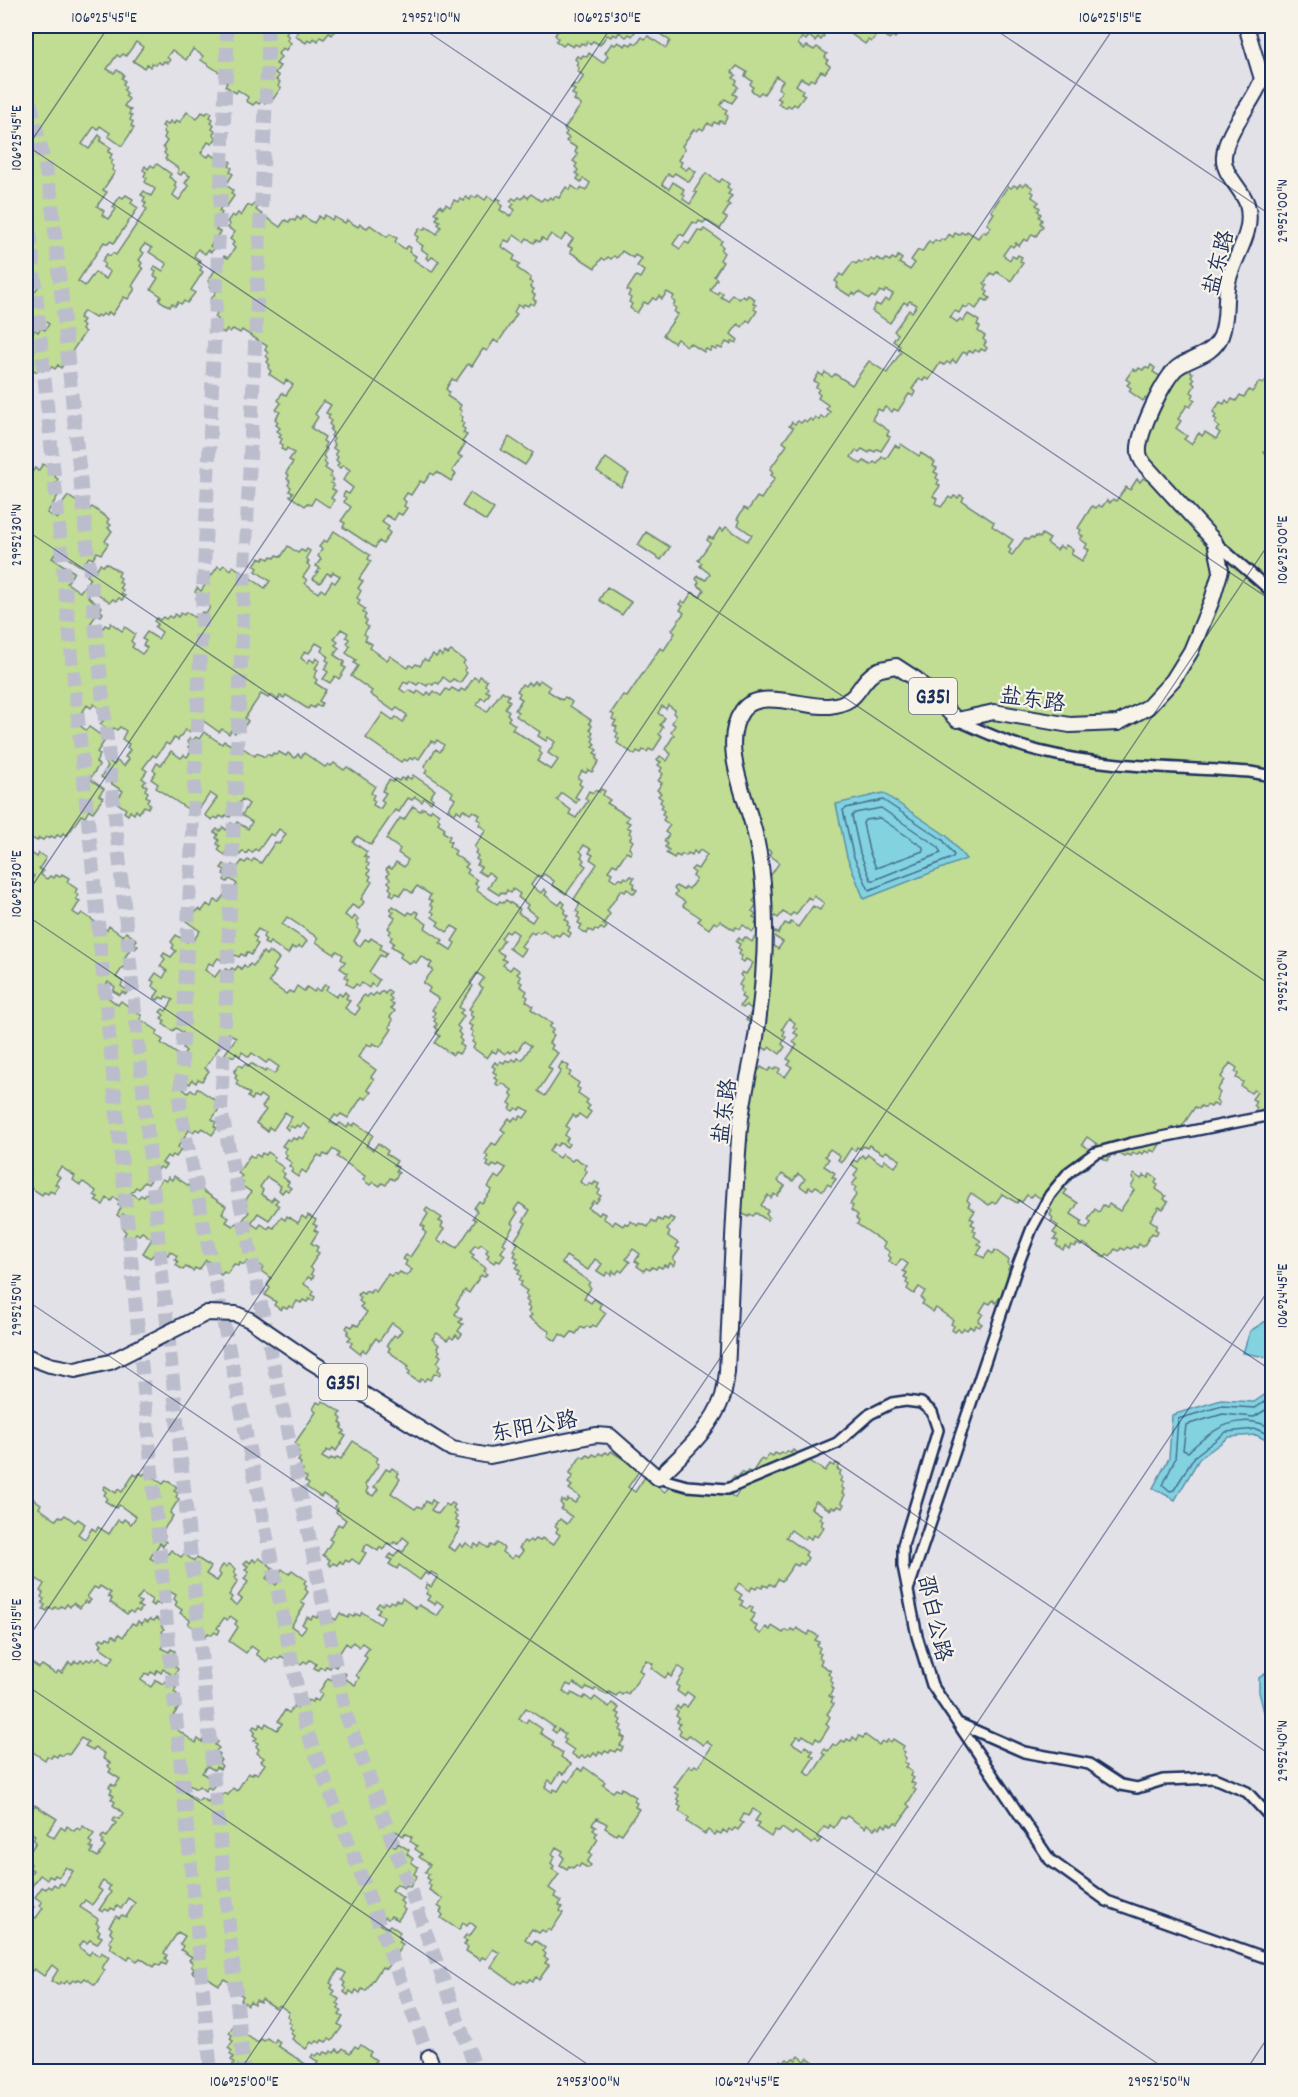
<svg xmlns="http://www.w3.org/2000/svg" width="1298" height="2097" font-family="Dekko,'LXGW WenKai TC',sans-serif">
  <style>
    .green { fill: #c1dc93; stroke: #6e8678; stroke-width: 1.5 }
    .water { fill: #83d2e0; stroke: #5991ac; stroke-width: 1.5 }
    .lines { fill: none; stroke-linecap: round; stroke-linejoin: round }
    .shore { stroke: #457092; stroke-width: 1.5 }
    .highway-tunnel { stroke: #bbbdcc; stroke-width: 14; stroke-dasharray: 14 7; stroke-linecap: butt }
    .minor-casing { stroke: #1b2f5e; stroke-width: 14 }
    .highway-casing { stroke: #1b2f5e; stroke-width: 18 }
    .minor { stroke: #f7f3e8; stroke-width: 9 }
    .highway { stroke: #f7f3e8; stroke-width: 14 }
    .ticks { fill: none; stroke: #1b2f5e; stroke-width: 1.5; stroke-opacity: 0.45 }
    .labels { text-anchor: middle; stroke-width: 4.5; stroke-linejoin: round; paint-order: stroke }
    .shield { fill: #f7f3e8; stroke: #5d6a87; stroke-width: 1.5 }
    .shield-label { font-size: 21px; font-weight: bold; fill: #1b2f5e }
    .street-label { font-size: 22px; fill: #1b2f5e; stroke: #f7f3e8 }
    .neatline { fill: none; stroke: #1b2f5e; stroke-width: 2 }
    .ticks-label { font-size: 15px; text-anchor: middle; fill: #1b2f5e }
  </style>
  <rect width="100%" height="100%" fill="#e3e1e8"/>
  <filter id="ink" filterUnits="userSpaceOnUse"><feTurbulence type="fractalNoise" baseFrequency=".0167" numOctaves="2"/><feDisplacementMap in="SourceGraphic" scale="12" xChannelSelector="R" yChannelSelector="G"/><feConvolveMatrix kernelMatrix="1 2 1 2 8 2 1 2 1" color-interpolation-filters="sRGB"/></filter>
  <g filter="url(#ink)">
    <path class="green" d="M26,26H273L275,27L280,26L288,31L286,34L289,37L287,40L291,43L286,50L282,48L278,54L281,57L276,64L280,66L275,73L279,76L276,80L280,82L278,86L281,88L271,102L268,100L265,103L262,101L259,104L256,102L253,105L246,101L248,97L238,90L236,93L225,86L227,83L220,78L222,74L201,60L203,56L193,49L186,60L172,50L167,57L170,60L168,63L164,61L162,64L158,62L156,65L152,63L150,67L147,64L144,68L133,61L143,47L136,42L126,56L123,54L120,57L117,55L107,69L114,73L117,70L124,75L122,78L125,81L123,84L126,87L124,90L127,93L125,96L129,99L124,106L131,110L129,114L132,116L130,120L133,122L131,126L134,128L122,146L108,136L110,133L100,126L98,129L94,127L82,144L89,149L99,135L102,138L100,141L111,148L108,152L112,154L110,158L113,160L111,164L114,166L112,170L115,172L103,190L107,192L97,206L104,211L102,215L109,219L116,209L113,207L120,196L123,198L126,195L133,199L131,203L138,208L114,243L110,241L108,244L104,242L78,281L85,286L95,272L106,279L110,272L103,267L105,264L102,261L107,254L110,256L113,253L116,255L147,209L144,207L146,203L143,201L145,197L141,195L144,191L151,196L155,189L145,182L147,178L144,176L146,172L143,170L145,166L148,169L151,165L154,167L157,164L171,174L169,177L176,182L174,186L177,188L173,195L179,200L189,186L185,183L190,176L183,172L181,175L177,173L179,169L165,159L167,156L164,153L166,150L163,147L167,141L164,138L166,134L163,132L165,128L162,126L164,123L168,125L170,121L174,124L176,120L180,122L187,112L197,119L202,112L206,114L208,111L212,113L210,117L213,119L211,123L214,125L212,129L215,131L213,135L217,137L212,144L208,142L201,153L208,157L210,154L217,158L220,155L231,162L229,166L232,168L230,172L233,174L226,185L233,190L231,193L234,196L227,206L223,204L219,211L222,213L215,224L219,226L216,230L220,232L210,246L214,249L211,252L208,250L205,254L198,249L194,256L201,261L198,264L202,267L200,270L203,272L191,290L195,293L187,303L184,301L181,304L178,302L175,306L172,303L170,307L159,300L161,296L151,289L158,278L154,276L156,272L153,270L155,266L163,271L167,264L149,252L152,248L145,244L140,250L144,253L139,260L142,263L140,266L143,269L132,286L135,289L128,299L124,297L112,315L109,312L106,316L103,314L100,317L97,315L95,318L84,311L79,318L83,320L80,324L84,326L82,330L85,332L61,368L58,365L55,369L52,367L49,370L46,368L43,371L40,369L37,372L34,370L31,373L26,369V328L33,333L35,329L38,332L41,328L45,330L49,324L39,317L34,324L27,319L26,321V297L29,299L39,286L28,279L26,282Z
      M295,26H344L341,30L337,28L332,35L329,33L324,39L320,37L318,41L314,38L312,42L308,40L306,43L295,36L298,32L294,30Z
      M556,26H639L632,36L629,34L626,37L619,32L617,36L613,34L611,37L607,35L600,45L593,41L590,44L587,42L585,45L581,43L579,46L575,44L573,47L566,43L563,46L556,41L558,38L555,35L557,32L554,29Z
      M655,26H821L817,31L824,36L821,40L818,37L815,41L809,36L806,40L802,37L798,44L804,49L807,46L814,50L817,47L827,54L825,57L828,60L826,63L830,66L825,73L821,71L814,81L811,79L808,82L801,78L796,85L803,90L801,93L805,95L797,106L794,104L791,107L788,105L786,108L778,104L781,100L777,98L782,91L778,88L783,81L776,76L764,94L761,92L758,95L751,90L753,87L750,84L752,81L745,76L747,72L737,66L732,72L736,75L733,78L737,81L735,84L738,87L733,94L737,96L732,103L725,99L720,105L727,110L725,114L728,116L724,123L720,121L718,124L714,122L712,126L708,123L703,130L700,128L697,131L694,129L682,146L685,149L678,160L682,162L680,166L686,170L689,167L696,172L689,182L675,173L672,176L668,174L662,184L669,189L673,182L684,189L682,193L685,195L683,199L690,204L697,193L694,191L706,173L719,182L722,179L729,184L727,187L731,190L728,194L732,196L727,203L730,205L723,216L727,218L720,229L706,220L703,223L699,221L697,224L693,222L684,236L680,234L673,244L680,249L685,242L689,244L698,230L702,232L704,229L722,241L720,244L723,247L721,250L724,253L720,260L723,262L714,276L717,279L710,290L717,294L719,291L723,293L721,297L728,301L732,294L739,299L742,296L746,298L748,295L755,299L753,303L756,305L754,309L757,311L750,322L747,320L742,327L738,324L731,334L738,340L736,343L733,341L730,344L726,342L722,349L718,347L716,350L712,348L710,351L706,349L704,352L690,343L687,346L677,339L674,343L663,335L678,314L674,312L676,308L673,306L675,302L672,300L674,296L667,292L662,299L659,296L656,300L653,298L648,304L644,302L637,313L630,308L632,304L629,302L631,298L628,296L630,292L627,290L636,276L640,278L644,271L637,266L642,259L635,255L633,258L622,251L617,258L614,256L611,259L608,257L605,260L602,258L595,268L570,252L572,248L568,246L573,239L566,234L561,241L551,234L546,241L542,238L540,242L536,240L534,243L527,238L524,242L514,235L509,242L505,240L501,246L515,256L513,260L520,264L517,268L531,278L529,281L533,283L530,287L534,289L532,293L535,295L533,299L536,301L534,305L530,303L528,306L524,304L522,307L518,305L514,312L517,314L498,343L494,340L487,351L483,349L472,366L468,364L456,381L452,379L446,389L449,392L447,396L461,405L459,409L462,411L460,415L463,417L461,421L464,423L462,427L465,429L463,433L467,435L462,442L465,444L458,455L462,457L452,471L456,474L451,481L437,472L434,475L431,473L424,483L420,481L411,495L407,493L403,499L406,502L404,506L407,508L402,515L398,513L394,520L386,515L382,522L389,527L387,530L390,533L383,544L379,541L375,548L343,527L345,523L341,521L351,507L344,502L346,498L343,496L345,492L349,494L353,488L343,480L350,470L343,465L340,468L337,466L339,463L336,460L338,457L335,454L337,451L333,448L335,445L332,442L334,439L331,436L333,433L330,430L332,427L329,424L331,421L328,418L330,415L326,413L331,405L324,401L315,414L318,417L311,428L325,437L323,441L326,443L324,447L327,449L323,456L326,459L324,462L327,465L325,468L332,473L330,477L333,479L331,483L334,485L332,489L336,491L331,498L334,500L330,508L315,498L311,505L307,503L305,506L290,496L293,493L289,491L291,487L288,485L290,481L287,479L289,475L286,473L293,462L289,460L294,453L287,448L285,451L281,449L283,445L280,443L282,439L279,437L281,434L277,431L280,428L276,425L278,422L275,419L280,412L276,410L281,403L278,400L282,393L286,395L293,385L286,380L284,384L269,374L271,371L268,368L270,365L267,362L269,359L266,356L268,353L265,350L267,346L242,330L240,333L233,329L230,332L227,330L224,333L217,328L219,325L216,323L218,319L215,317L217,313L214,311L216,307L212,305L215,301L211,299L216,292L209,287L211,283L208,281L224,256L228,258L235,248L232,245L234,242L230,239L235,232L228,228L230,224L227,222L232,215L235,217L238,213L241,216L248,205L252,207L254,204L258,206L256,210L280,227L285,220L289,222L291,219L295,221L297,217L301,220L303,216L314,223L319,216L322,219L325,215L332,220L334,217L345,223L347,220L358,227L360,224L367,228L370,225L387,237L390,234L397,238L395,242L405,249L408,246L411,248L409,252L416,256L414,260L432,272L439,261L432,257L429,260L426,258L428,254L421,249L423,246L416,241L418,237L415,235L420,228L423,230L426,227L437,234L441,227L438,224L440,221L436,219L439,215L435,213L440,205L443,208L446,204L450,207L454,200L458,202L460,198L464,201L466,197L470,200L472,196L476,198L478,195L485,200L488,196L495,201L497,198L501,200L499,203L502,206L500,210L510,216L515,210L511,207L514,204L510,201L513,198L516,200L519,197L522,199L525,195L528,198L531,194L541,201L544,198L547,200L550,197L553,199L555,196L559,198L566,187L570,190L572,186L579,191L582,188L586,190L590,183L583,178L581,182L577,179L579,176L576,173L578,170L575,167L577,164L573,161L578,155L575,152L577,148L566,141L569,138L565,135L567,132L564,129L581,105L574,100L576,96L572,94L575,90L571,88L574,84L577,86L584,76L577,71L579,68L576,65L578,62L575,59L577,56L581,58L583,55L587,57L589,53L603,63L608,56L605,53L612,43L615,45L618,42L625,46L627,43L631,45L633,42L637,44L642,37L645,39L648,36L666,48L670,41L656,31L658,28Z
      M857,26H914L912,28L908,26L906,30L902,28L895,38L892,36L889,39L879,32L871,42L868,40L865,44L851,34Z
      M1026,183L1033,188L1031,191L1034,193L1032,197L1039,202L1036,205L1040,208L1038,211L1041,214L1039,217L1042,220L1040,223L1043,226L1036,236L1032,234L1028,241L1024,239L1019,246L1016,243L1013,247L1010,245L1003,255L1010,260L1012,256L1016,258L1018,255L1022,257L1020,261L1023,263L1011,281L997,272L994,275L991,273L984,283L987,286L985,289L988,292L986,295L990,298L987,301L983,299L976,309L970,305L967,308L963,306L959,313L955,311L950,317L957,322L960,319L963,321L968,314L979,321L977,325L980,327L978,331L985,336L983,339L986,342L984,345L987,348L985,351L981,349L979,352L975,350L973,353L969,351L967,354L963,352L956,363L953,360L950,364L947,362L944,365L940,363L929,380L925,378L923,381L919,379L912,389L915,392L913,396L909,394L898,411L894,409L892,412L885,407L882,411L878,409L872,419L889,431L887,435L890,437L881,451L877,449L875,452L871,450L869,453L862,449L859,452L856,450L851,457L861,464L864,461L871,465L874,462L877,464L882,457L886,459L895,445L899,448L901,444L919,456L921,453L935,462L933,466L937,468L934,472L938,474L936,478L939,480L937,484L940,486L933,496L937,499L935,503L941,507L949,497L952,499L954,496L958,498L960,495L964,497L962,501L994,522L992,526L1013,540L1008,547L1011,550L1009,553L1012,555L1025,538L1028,540L1031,537L1034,539L1036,536L1040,538L1042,534L1050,539L1047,543L1057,550L1060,546L1064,549L1066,545L1073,550L1071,554L1082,561L1089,550L1085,548L1087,544L1080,539L1083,536L1079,534L1081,530L1078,528L1092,506L1096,508L1098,505L1102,507L1107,500L1110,503L1113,499L1116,501L1126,487L1130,490L1137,479L1140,482L1143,478L1146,480L1151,474L1138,439L1134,436L1148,416L1152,402L1145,398L1143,401L1129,391L1131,388L1127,385L1130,382L1126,379L1133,369L1137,371L1139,368L1143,370L1145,367L1149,369L1151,365L1155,368L1153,372L1163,378L1168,372L1164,369L1167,366C1175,371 1183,366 1193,373L1191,376L1194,379L1192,382L1195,385L1191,392L1194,394L1192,398L1195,400L1190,407L1187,405L1178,419L1181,421L1176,428L1187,436L1184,439L1191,444L1199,433L1202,436L1205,432L1216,439L1220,433L1216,430L1219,427L1215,424L1217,420L1214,418L1216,415L1213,412L1220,402L1224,404L1226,400L1229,403L1232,399L1236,401L1240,395L1244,397L1249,390L1252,392L1259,382L1263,384L1265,381L1269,383L1272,380V406L1270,404L1268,408L1272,411V447L1269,445L1264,452L1272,458V1108L1270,1111L1267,1109L1264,1112L1261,1110L1258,1113L1255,1111L1257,1108L1254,1105L1256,1101L1252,1099L1257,1092L1254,1090L1251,1093L1241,1086L1243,1082L1236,1078L1238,1074L1235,1072L1237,1068L1230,1063L1221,1077L1224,1080L1217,1090L1220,1093L1216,1100L1219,1102L1217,1106L1213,1104L1211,1107L1207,1105L1205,1108L1201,1106L1199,1109L1195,1107L1181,1128L1178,1126L1175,1129L1171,1127L1155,1152L1151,1150L1149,1153L1145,1151L1143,1154L1139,1152L1137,1155L1133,1153L1131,1156L1127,1154L1125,1157L1118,1153L1115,1156L1112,1154L1107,1161L1100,1156L1102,1153L1095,1148L1097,1144L1087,1137L1082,1144L1089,1149L1087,1152L1090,1155L1092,1161L1087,1168L1083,1166L1076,1176L1072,1174L1063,1188L1067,1190L1064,1194L1078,1203L1071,1214L1082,1221L1080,1225L1087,1229L1091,1223L1088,1220L1095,1209L1099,1212L1103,1205L1107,1207L1109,1204L1120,1211L1134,1190L1131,1187L1135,1180L1132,1178L1134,1174L1141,1179L1144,1175L1148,1178L1150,1174L1157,1179L1155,1183L1158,1185L1156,1189L1166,1196L1164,1199L1168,1202L1163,1209L1159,1207L1150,1220L1157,1225L1155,1229L1158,1231L1156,1235L1152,1233L1143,1247L1139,1244L1137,1248L1133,1246L1131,1249L1127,1247L1125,1250L1121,1248L1119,1251L1115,1249L1110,1256L1107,1254L1104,1257L1083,1243L1081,1246L1077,1244L1075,1247L1071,1245L1069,1249L1065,1246L1063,1250L1056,1245L1058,1241L1054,1239L1057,1235L1053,1233L1058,1226L1051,1221L1053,1218L1050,1215L1052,1211L1049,1209L1051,1206L1047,1203L1050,1200L1043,1195L1040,1198L1034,1194L1031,1197L1027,1195L1022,1202L1019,1200L1017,1203L1002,1194L995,1204L992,1202L989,1205L971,1193L967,1200L970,1203L968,1206L975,1211L970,1218L974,1220L971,1224L975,1226L973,1230L976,1232L974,1236L981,1241L978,1244L982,1247L977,1254L984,1258L989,1251L993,1254L995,1250L1009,1260L1007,1263L1010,1266L1008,1269L1012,1272L1009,1275L1013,1278L996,1303L993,1300L990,1304L986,1302L980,1312L983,1314L978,1321L982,1324L979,1327L976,1325L973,1329L970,1326L967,1330L964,1328L961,1331L958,1329L955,1332L952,1330L954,1326L951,1324L953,1320L936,1308L933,1312L922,1304L924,1301L921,1298L925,1291L919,1287L914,1294L907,1289L909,1285L906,1283L908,1279L904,1277L907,1273L903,1271L908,1264L901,1259L896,1266L889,1261L891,1258L888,1255L890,1252L883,1247L885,1243L857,1224L859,1221L856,1218L858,1215L851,1210L853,1206L850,1204L857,1194L854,1191L856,1187L852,1185L857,1178L854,1176L858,1169L851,1164L854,1160L857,1162L862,1155L865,1158L868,1154L882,1164L885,1160L895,1167L900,1160L886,1151L883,1154L869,1145L867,1148L863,1146L861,1149L857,1147L855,1151L851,1148L842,1162L838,1160L840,1156L830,1149L825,1156L829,1159L824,1166L835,1173L832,1177L836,1179L831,1186L827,1184L823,1191L816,1186L813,1189L809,1187L807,1191L800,1186L805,1179L798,1174L793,1181L782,1174L778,1181L785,1186L777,1196L774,1194L771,1198L768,1195L761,1205L768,1211L766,1214L769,1217L767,1220L756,1213L753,1216L750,1214L748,1217L733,1208L736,1158L748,1140L744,1138L746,1134L736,1127L737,1118L734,1115L741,1105L737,1102L756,1074L753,1071L755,1068L759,1070L761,1067L768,1071L771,1068L774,1070L777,1067L780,1069L778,1073L785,1077L792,1067L788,1065L791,1061L787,1059L797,1045L793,1042L798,1035L794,1033L797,1029L793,1027L795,1023L789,1018L782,1029L785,1031L783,1035L786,1037L782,1044L785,1047L780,1054L770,1047L767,1050L756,1043L753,1025L746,1020L753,1010L746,1005L743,1008L740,1006L745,999L741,997L743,993L740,991L742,987L739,985L743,978L740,975L742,972L746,974L753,963L746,959L744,962L740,960L742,956L739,954L741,950L738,948L740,944L736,942L739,938L742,941L745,937L752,942L754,938L758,941L760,937L778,949L783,942L772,935L775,931L778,934L785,923L789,925L791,922L798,927L813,906L820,910L824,903L814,896L812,900L808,897L796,915L793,913L790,916L783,912L778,918L775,916L772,920L769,917L765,884L779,863L769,855L771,852L761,845L757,858L768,865L756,882L759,885L755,892L758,895L753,901L757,904L752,911L756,914L753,917L757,919L755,923L758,925L753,932L743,925L740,929L736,927L734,930L720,921L717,924L714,922L709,929L698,921L701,918L683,906L685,902L675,895L677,892L674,889L676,886L683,890L686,887L689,889L696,879L693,876L695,873L691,870L694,867L698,869L707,855L700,850L697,854L694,851L692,855L688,853L686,856L682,854L680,857L676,855L674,858L666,853L669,850L665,847L667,844L664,841L669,835L665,832L670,825L663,820L665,817L662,814L664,811L661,808L663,805L660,802L662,799L658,796L661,793L657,790L662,783L658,781L663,774L660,771L662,768L658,765L661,762L657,760L660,756L667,761L671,754L665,749L674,735L671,732L675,725L672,723L676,716L673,713L675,710L668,705L666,709L662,706L658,713L665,718L660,725L663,727L659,734L662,737L653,751L649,749L647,752L643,750L641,753L637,751L635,755L617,743L619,739L616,737L618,733L615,731L617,727L613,725L616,721L612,719L614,715L611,713L623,695L627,697L660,648L664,650L675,633L672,630L684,613L680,610L683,606L679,604L682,601L685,603L692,592L700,597L704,590L697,585L699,582L696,579L698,576L706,580L710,574L700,566L702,563L698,560L710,543L707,540L709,537L713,539L720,528L723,531L726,527L747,541L752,535L738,525L740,521L737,519L744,508L748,510L757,497L761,499L775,478L771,475L773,472L770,469L787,445L783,442L793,428L789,426L792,422L795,424L798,421L801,423L804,420L807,422L810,419L813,421L815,417L819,420L821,416L825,419L830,412L826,409L828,405L818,398L820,395L817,392L819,389L816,387L818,383L814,381L819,373L823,376L825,372L832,377L835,374L852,385L869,361L887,373L901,352L898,349L900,346L893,341L898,334L894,331L909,310L912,312L917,305L910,301L907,304L904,302L890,323L872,311L876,304L880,306L885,299L889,301L893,294L886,290L884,293L880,291L875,298L872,296L869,299L859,292L856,295L853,293L850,296L836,287L838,283L835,281L840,274L843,276L853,262L856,264L859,261L862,263L865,260L868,262L871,259L874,261L877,258L884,262L886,259L890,261L892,258L896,260L898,256L902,259L899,263L910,270L915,263L911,260L918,250L922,252L929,241L932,244L935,240L939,242L941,239L945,241L949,234L953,237L955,233L959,235L961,232L965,234L967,231L978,238L983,231L986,233L991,227L987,224L994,213L991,211L1008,186L1011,188L1014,185L1017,187L1020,184L1023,186Z
      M509,437L533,453L525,465L501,450Z
      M606,458L629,474L621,487L597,471Z
      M49,463L52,465L50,469L57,473L55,477L58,479L56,483L60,485L57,489L61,491L47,513L57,519L62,513L58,510L68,496L89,510L92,507L109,519L107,522L111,525L108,528L112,531L105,541L108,544L101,554L97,552L93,559L89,557L82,567L57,551L52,558L74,572L67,583L80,592L90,578L87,576L91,569L95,571L100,564L103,566L106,563L120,572L118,576L121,578L119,582L122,584L120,588L123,590L121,594L125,596L122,600L119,598L116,601L113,599L110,602L92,590L88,597L102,607L100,610L103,613L101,616L97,614L90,624L97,629L100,626L103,628L105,625L109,627L111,623L122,631L125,627L135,634L131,641L134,644L132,647L142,654L147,648L143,645L146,641L142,639L147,632L158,639L162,632L155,627L158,624L154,621L157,618L160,620L163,617L166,619L169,616L172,618L175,614L178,617L181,613L184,615L186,612L197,619L202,612L206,614L210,607L196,598L198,594L195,592L197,588L201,591L218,566L221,568L224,565L231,570L233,566L265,588L270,581L256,571L258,568L254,565L259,558L263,560L265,557L269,559L271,556L275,558L277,555L281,557L288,546L298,553L301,550L305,552L307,549L310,551L306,558L309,561L307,564L310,567L303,577L307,580L305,583L318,593L321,589L325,592L332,581L335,583L340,576L333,572L331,575L327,573L320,583L313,579L320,568L316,566L321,559L318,556L322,549L319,547L324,540L327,542L334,531L370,555L368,559L371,561L359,579L363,581L358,588L361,591L357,598L360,600L358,604L365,609L363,612L366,615L364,618L367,621L365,624L368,627L364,634L367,636L365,640L372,644L370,648L387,660L390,656L408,668L410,665L413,667L416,664L420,666L424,659L428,661L433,654L436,657L439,653L442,656L445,652L448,654L451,651L465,661L463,664L466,667L464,670L467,673L460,683L453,679L450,682L443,677L439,684L435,682L433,685L429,683L427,686L420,682L417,685L410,681L408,684L404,682L400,689L406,693L409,690L416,694L418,691L425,696L428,692L431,695L434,691L441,696L446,689L449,691L452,688L459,692L461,689L465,691L474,677L478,680L480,676L487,681L485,685L488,687L486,691L490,693L485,700L481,698L477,705L487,712L502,691L509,695L507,699L510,701L505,708L509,711L507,714L510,717L508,720L515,725L512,729L541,748L539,751L542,754L537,761L551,770L558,760L548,753L555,742L548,737L546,741L538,736L540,732L516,716L518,712L515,710L522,699L518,697L520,693L517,691L522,684L525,686L528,682L531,685L534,681L537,684L540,680L550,687L548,691L562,700L565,697L572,702L570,706L591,720L589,723L592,726L590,729L593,732L591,735L594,738L592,741L595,744L593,747L597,750L594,753L598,755L596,759L599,761L592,772L588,770L586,773L582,771L578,778L581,780L579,784L582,786L575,797L579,799L576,803L562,793L557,800L571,810L569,814L576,818L588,801L585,798L589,791L593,793L595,790L599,792L601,789L605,791L603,795L610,800L607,803L629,817L626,821L630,823L627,827L631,829L629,833L632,835L630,839L633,841L629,848L632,851L630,854L626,852L617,866L613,864L608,871L612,873L610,877L616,881L619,878L623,880L625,877L628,879L631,876L634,878L632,882L635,884L633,888L637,890L634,894L627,889L625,892L621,890L607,911L610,914L603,924L607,927L604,930L601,928L598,931L595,929L593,932L589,930L587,934L579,929L582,925L578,923L580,919L577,917L579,913L576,911L580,904L574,899L597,864L590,859L593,855L589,853L591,849L584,845L580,851L583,854L581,857L584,860L582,863L586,866L566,894L552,885L554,881L544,874L541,877L538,875L531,885L541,893L544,889L547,892L545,895L559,905L562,901L565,904L563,907L566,910L564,913L568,916L565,919L569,922L567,925L570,927L568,931L571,933L569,937L562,932L559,936L555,934L553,937L543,930L540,933L537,931L534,934L531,932L521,946L525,949L520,956L509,948L518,934L512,930L509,933L506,931L501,938L504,940L497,951L504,955L502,959L506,961L503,965L510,970L513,966L520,971L517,974L521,977L519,981L522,983L520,986L527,991L525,995L528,997L526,1001L533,1006L531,1009L552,1024L549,1027L553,1030L551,1033L554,1035L549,1043L553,1045L551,1049L558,1053L548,1067L552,1070L538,1091L545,1096L561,1071L558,1069L562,1062L569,1066L567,1070L571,1072L569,1076L579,1083L577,1087L580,1089L578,1093L588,1100L586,1103L590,1106L587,1109L591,1112L586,1119L579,1114L576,1118L573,1115L566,1126L569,1128L565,1135L568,1138L566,1141L569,1144L567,1147L560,1143L557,1146L554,1144L549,1151L559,1158L562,1154L572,1161L575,1158L586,1165L584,1169L587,1171L580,1182L587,1186L589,1183L593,1185L595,1182L599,1184L597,1188L600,1190L598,1194L601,1196L596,1203L593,1201L588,1208L599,1215L601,1212L605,1214L603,1218L613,1225L615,1221L623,1226L625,1223L629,1225L631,1221L638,1226L640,1223L648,1227L652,1220L656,1223L658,1219L662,1221L664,1218L668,1220L670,1217L674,1219L667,1230L670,1232L668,1236L678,1243L676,1247L680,1249L673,1259L676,1262L674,1266L670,1263L668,1267L664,1265L662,1268L658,1266L656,1269L652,1267L650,1270L646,1268L644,1271L637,1266L639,1263L635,1261L640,1254L633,1249L626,1259L630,1262L622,1272L619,1270L616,1274L613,1271L611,1275L607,1272L605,1276L597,1271L602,1264L595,1259L588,1270L566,1256L562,1263L590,1282L588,1285L591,1288L584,1298L591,1303L594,1299L601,1304L599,1308L606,1313L596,1327L593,1325L590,1328L587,1326L584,1329L581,1327L576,1334L572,1332L567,1338L560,1334L556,1341L548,1336L550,1332L529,1318L532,1315L528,1312L530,1308L527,1306L529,1303L526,1300L528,1297L525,1294L527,1291L520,1286L522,1282L519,1280L521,1276L518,1274L520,1271L516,1268L519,1264L515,1262L518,1258L514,1256L516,1252L513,1250L518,1243L514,1241L526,1223L523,1221L530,1210L519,1203L514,1210L518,1212L511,1223L514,1225L503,1243L506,1245L501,1252L505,1255L500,1262L496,1260L494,1263L487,1258L489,1255L486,1252L488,1249L481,1244L478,1247L475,1245L470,1252L474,1255L472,1258L486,1268L483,1271L487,1274L484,1277L481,1275L469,1293L465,1290L456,1304L459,1307L455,1314L462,1319L459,1322L463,1324L458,1331L462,1334L459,1338L456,1335L453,1339L450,1337L447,1340L437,1333L432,1339L439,1345L437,1348L440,1351L438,1354L441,1356L437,1363L440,1366L438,1370L441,1372L439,1375L435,1373L430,1380L427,1378L424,1381L421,1379L419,1382L408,1375L410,1372L407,1369L409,1366L388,1351L390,1348L387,1345L394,1335L397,1337L402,1330L392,1323L379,1341L376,1338L366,1352L363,1350L360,1354L350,1346L352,1343L348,1340L351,1337L347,1334L349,1331L346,1328L348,1325L352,1327L354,1324L358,1326L367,1312L360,1307L363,1304L359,1301L361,1298L358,1295L360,1292L364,1294L366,1291L370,1293L372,1289L376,1292L388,1274L391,1276L394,1273L397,1275L400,1272L407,1276L412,1270L405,1265L407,1261L403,1259L406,1255L410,1257L426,1233L423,1230L425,1227L421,1225L428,1214L425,1211L427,1208L442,1218L439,1221L443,1223L441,1227L444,1229L437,1240L444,1245L446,1241L457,1248L476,1220L473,1218L477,1211L474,1208L479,1201L482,1203L492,1190L488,1187L495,1176L499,1179L506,1168L499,1164L497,1167L493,1165L491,1168L487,1166L489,1162L486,1160L488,1156L485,1154L492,1143L496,1145L505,1132L501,1129L509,1118L512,1121L515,1117L518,1119L521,1116L524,1118L529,1111L522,1107L519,1110L516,1108L513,1111L510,1109L512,1105L509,1103L513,1096L510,1093L512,1090L502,1083L499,1086L496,1084L498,1080L494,1078L497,1074L493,1072L495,1068L492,1066L495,1062L498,1065L500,1061L504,1063L506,1060L510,1062L512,1059L516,1061L518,1058L522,1060L531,1046L524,1041L517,1052L514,1050L511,1053L508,1051L505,1054L498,1049L496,1053L492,1051L487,1058L473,1048L475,1044L472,1042L474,1038L471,1036L473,1032L470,1030L472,1026L468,1024L473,1017L470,1015L472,1011L469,1009L483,988L479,985L484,978L477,973L470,983L473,986L459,1007L463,1010L460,1013L464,1016L457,1026L460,1029L458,1032L461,1035L459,1038L462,1041L460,1044L464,1047L459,1054L455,1052L453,1055L435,1043L440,1036L436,1033L438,1030L435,1027L437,1024L434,1021L436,1018L433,1016L435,1012L432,1010L439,999L428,992L430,988L423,983L433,970L429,967L432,963L421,956L416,963L413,961L410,964L400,957L402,953L391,946L394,943L390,940L392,937L389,934L391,931L388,928L395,918L391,915L394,912L390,909L393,906L407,915L409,912L413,914L415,911L419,913L417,917L427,924L425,928L443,940L440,943L451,950L455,943L452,941L459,930L452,926L447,932L437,925L439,922L432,917L434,913L431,911L433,907L430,905L432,901L428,899L431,895L417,886L412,893L405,888L400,895L396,893L394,896L390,894L392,891L389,888L391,885L388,882L390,879L387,876L389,873L386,870L388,867L392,869L396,862L404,867L408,860L398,853L400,849L386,839L400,818L404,820L413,806L420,811L423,808L430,812L432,809L439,814L437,817L440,820L438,823L445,828L443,832L450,836L448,840L451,842L449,846L456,851L454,854L468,864L465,867L469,870L467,873L477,880L475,884L478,886L476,890L497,904L500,901L503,903L506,900L520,909L518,913L532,922L536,916L526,908L528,905L518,897L520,894L513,889L511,893L507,890L505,894L501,892L499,895L488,888L495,877L488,872L486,876L478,871L481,867L477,865L479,861L476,859L478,856L475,853L477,850L474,847L486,830L479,825L481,821L477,819L480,815L473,811L470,814L463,809L461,813L457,810L455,814L448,809L455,799L451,796L453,792L425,773L427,770L424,767L436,749L440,752L444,745L437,740L435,743L431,741L419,759L416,757L413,760L410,758L407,761L404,759L401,762L366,738L383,713L393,720L396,717L403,722L407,715L397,708L394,711L370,694L372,691L351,676L358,666L354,663L356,660L346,653L350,646L347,643L349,639L346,637L348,633L341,629L334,639L338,642L335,645L339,648L334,655L345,662L342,666L346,668L339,679L335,676L330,683L323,679L328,672L324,669L329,662L326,660L328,656L321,651L323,647L316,643L309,653L305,651L301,658L307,663L310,659L314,662L316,658L320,661L315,668L318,670L314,677L317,680L315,683L326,690L319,701L322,703L320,707L316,705L314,708L310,706L308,709L286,695L284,698L280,696L278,700L271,695L268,698L261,694L245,718L248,721L241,731L237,729L235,733L231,730L229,734L222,729L219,732L202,720L194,731L191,729L189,732L185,730L178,740L174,738L169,745L166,743L156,757L153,755L143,768L147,771L142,778L146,781L143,784L147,786L145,790L148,792L146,796L149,798L147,802L150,804L148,808L144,806L139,813L136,810L134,814L130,811L128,815L124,812L126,809L116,802L123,791L101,777L108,766L105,763L107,760L114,765L117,761L124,766L129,759L125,757L130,750L127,747L129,744L122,739L126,731L120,727L117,730L114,728L111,732L100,724L103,721L99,718L101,715L98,712L100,709L94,704L91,708L87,705L78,719L81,722L79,725L86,730L89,727L106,739L97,752L100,755L96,762L99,765L90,779L104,789L99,795L103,798L93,812L89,810L85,817L81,815L67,836L63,833L61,837L57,835L55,838L51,836L49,839L46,837L43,840L39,838L37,841L26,835V820L29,815L26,813V474L29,470L32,472L35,468L38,471L43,464L46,466Z
      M470,493L494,509L486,521L462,506Z
      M646,532L670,547L661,560L638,545Z
      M607,587L631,602L622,615L599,600Z
      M204,732L222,744L224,741L231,745L234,742L255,756L257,753L265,757L267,754L271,756L273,753L277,755L279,752L286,756L288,753L295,758L298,754L301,757L304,753L325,767L328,764L331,766L334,763L344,770L347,767L375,786L371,793L374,795L372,799L375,801L373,805L380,809L384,803L381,800L386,793L382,791L389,780L393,782L395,779L399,781L401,778L405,780L407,777L411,779L413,775L435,790L430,797L433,799L431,803L424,798L422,802L415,797L412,800L408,798L399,812L395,810L371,845L357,836L353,842L367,852L364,856L368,858L366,862L369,864L367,868L370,870L368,874L371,876L369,880L372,882L361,899L364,902L359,909L352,905L345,915L352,920L355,916L358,919L356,922L359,925L357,928L360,931L354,941L360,946L365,939L369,941L371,938L382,945L380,949L387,953L384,957L380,955L369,972L379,980L375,987L371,984L369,988L362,983L359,986L356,984L353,988L346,983L348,979L345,977L347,973L340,968L345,962L341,959L343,955L337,951L334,954L316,942L318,938L287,917L282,924L307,941L302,948L299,946L296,949L292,947L288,954L270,942L268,945L264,943L266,940L263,937L265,933L258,929L253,936L257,938L255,942L258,944L251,955L247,952L245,956L241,954L239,957L235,955L233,958L230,956L227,959L224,957L221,960L218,958L213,965L209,963L205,970L215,977L220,970L223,972L226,969L229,971L232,968L235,970L238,966L241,969L244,965L247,968L250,964L253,966L263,952L266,955L269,951L279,959L272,969L276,971L269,982L286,994L289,991L293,993L297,986L304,991L307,987L314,992L316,989L320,991L325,984L328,986L326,990L336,997L339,993L342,996L345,992L348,995L346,998L350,1001L345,1008L355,1015L360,1008L357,1005L364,995L367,997L370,994L373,996L376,993L379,995L382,991L385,994L388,990L391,993L389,996L392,999L390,1002L394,1004L391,1008L395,1011L390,1017L393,1020L389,1027L392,1029L380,1047L373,1043L371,1046L367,1044L358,1057L376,1070L371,1077L374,1079L367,1090L371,1092L366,1099L362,1097L348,1118L341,1114L338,1117L335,1115L330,1122L337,1126L340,1123L347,1128L349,1124L353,1126L355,1123L373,1135L366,1146L373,1150L378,1143L388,1151L386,1154L397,1161L394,1165L398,1167L396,1171L399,1173L394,1180L390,1178L386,1185L382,1183L380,1186L373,1182L370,1185L363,1180L365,1176L337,1157L339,1154L333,1149L328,1156L324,1154L322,1157L318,1155L306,1173L302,1170L298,1177L291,1172L293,1169L289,1166L292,1163L285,1158L287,1155L284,1152L286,1148L282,1146L287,1139L291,1141L293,1138L297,1140L299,1137L303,1139L310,1129L303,1124L300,1127L297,1125L294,1128L291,1126L288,1130L285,1127L292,1117L285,1112L273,1130L269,1127L267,1131L256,1123L266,1110L262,1107L267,1100L260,1095L258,1098L254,1096L252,1100L248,1097L250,1094L236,1084L238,1081L235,1078L237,1075L234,1072L239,1065L242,1067L245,1064L248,1066L251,1063L265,1072L267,1069L274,1074L279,1067L269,1060L266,1063L252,1053L249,1057L242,1052L240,1056L236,1053L234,1057L230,1055L228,1058L224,1055L236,1038L229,1033L205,1068L209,1071L202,1081L198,1079L196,1083L192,1080L190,1084L186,1082L182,1088L188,1093L191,1090L195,1092L197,1088L222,1105L212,1119L216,1122L214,1126L217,1128L212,1135L202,1128L199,1131L196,1129L193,1132L189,1130L178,1147L181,1150L176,1157L173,1155L170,1158L167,1156L162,1163L166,1165L163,1169L160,1167L148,1184L144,1182L139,1189L136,1187L131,1193L138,1198L141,1195L144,1197L149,1190L153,1192L162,1179L166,1181L168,1177L172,1180L174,1176L192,1188L194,1185L226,1206L222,1213L229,1218L226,1222L233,1226L236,1223L239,1225L249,1212L245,1209L247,1205L244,1203L251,1192L241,1185L243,1182L239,1179L242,1176L238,1173L250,1155L254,1158L256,1154L260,1157L262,1153L266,1155L268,1152L275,1157L273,1160L284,1168L281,1171L285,1174L283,1177L289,1182L287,1185L291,1188L288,1191L285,1189L282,1193L279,1190L281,1186L267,1177L260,1187L263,1190L261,1194L271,1201L274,1197L278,1200L275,1203L279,1206L269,1220L258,1213L251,1223L258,1228L261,1224L268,1229L270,1226L274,1228L281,1217L285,1220L287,1216L298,1223L302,1216L306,1219L308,1215L316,1220L313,1224L317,1226L314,1230L318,1232L311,1243L318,1247L316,1251L319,1253L310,1267L313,1270L311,1274L314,1276L312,1279L308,1277L304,1284L314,1291L312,1295L315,1297L313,1301L309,1299L307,1302L303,1300L301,1303L297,1301L293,1308L289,1306L287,1309L283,1307L281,1310L274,1305L276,1302L265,1295L270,1288L267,1285L271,1278L261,1271L263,1267L256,1263L254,1266L247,1261L244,1265L240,1263L238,1266L234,1264L227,1274L224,1272L221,1275L211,1268L213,1264L206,1260L199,1270L195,1268L193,1271L186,1267L183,1270L176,1265L178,1262L175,1259L177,1256L170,1251L168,1255L164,1252L159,1259L153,1255L150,1258L143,1253L152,1239L142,1232L139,1235L136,1233L131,1240L124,1235L126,1232L123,1229L130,1219L123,1214L120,1217L117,1215L121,1208L118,1205L120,1202L114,1197L111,1201L107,1198L103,1205L95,1201L98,1197L94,1195L96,1191L83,1182L80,1185L73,1180L75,1176L61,1167L56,1174L60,1177L55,1184L59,1186L54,1193L50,1191L48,1194L44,1192L42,1195L28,1186L30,1182L26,1180L31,1173L26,1169V880L30,883L34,876L27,871L30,868L26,865L33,854L37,857L39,853L46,858L39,869L43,871L41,875L47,879L50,876L54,878L56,875L60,877L62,874L69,878L67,882L77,889L75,893L78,895L76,899L80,901L73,912L79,916L82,913L107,930L109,926L123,936L126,932L137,940L134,943L138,946L135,949L132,947L125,957L128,960L126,963L129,966L127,969L123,967L116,977L123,982L121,986L128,991L126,994L122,992L120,995L113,991L115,987L108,982L103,989L107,992L105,995L118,1005L121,1001L128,1006L131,1003L134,1005L132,1008L142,1016L140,1019L158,1031L156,1035L163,1040L161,1043L182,1057L186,1051L183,1048L185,1044L182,1042L186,1035L176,1028L173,1031L163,1024L165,1021L161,1018L164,1015L160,1012L163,1009L166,1011L173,1000L166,996L164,999L160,997L158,1000L154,998L159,991L152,986L154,982L151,980L156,973L163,978L167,971L160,966L165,959L162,956L164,953L171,957L176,951L172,948L174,945L171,942L176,935L187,942L189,939L193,941L200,931L186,921L188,917L184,915L187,911L190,914L193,910L196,912L199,909L202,911L207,904L211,907L215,900L219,902L226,892L230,894L237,884L230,879L227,882L224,880L226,876L223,874L225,870L221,868L224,864L231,869L233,865L237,868L242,861L245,863L248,860L251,862L254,859L261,863L275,842L279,844L286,834L279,829L274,836L270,834L258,851L255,849L252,853L249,850L246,854L243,851L240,855L233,850L231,854L227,851L225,855L218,850L220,846L217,844L219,840L216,838L218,834L214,832L217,829L220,831L223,827L226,830L231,823L235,825L237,822L248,829L252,822L242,815L249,804L242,799L230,817L226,815L224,818L220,816L218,819L214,817L212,820L205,815L217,798L210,793L198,811L194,808L192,812L156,788L158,784L151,779L156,772L153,770L157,763L161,765L171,751L181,758L184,755L187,757L192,750L188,747L191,744L187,742L190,738L193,740L196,737L199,739Z
      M323,1401L341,1413L339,1416L342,1419L340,1422L343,1425L341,1428L345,1431L342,1434L346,1436L336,1451L333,1448L330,1452L327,1450L322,1457L329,1461L331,1458L335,1460L337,1457L341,1459L353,1441L378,1458L376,1462L379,1464L365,1485L368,1488L366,1492L373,1496L378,1489L374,1487L386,1469L390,1471L392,1468L399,1473L397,1476L400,1479L391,1493L415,1509L418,1506L422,1508L426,1501L430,1504L432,1500L436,1503L431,1510L438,1514L446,1504L449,1506L452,1503L455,1505L453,1508L456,1511L454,1514L457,1517L455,1520L459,1523L456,1527L460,1529L448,1547L455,1551L460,1544L463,1547L466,1543L473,1548L475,1544L479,1547L481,1543L488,1548L491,1545L494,1547L497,1543L504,1548L502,1552L512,1559L514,1555L518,1557L523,1551L519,1548L524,1541L527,1543L530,1540L533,1542L536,1539L540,1541L542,1538L553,1545L560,1535L556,1532L558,1528L555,1526L560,1519L567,1524L572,1517L561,1509L563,1506L560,1503L562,1500L566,1502L568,1499L575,1503L580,1497L569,1489L572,1486L568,1483L573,1476L569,1474L581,1456L585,1458L587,1455L591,1457L593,1454L597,1456L599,1453L603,1455L605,1452L609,1454L611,1451L640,1470L628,1487L635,1492L649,1471L663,1480L659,1488L665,1492L673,1482L702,1486L712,1493L715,1489L721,1488L735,1498L739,1491L732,1486L735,1482L731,1480L734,1476L737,1478L742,1472L745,1474L748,1471L752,1473L761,1459L765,1461L769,1454L773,1456L775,1453L779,1455L781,1452L785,1454L787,1451L791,1453L793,1450L825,1471L830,1464L834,1466L836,1463L840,1465L837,1469L841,1471L839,1475L842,1477L840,1481L843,1483L841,1487L844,1489L842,1493L845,1495L841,1502L844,1504L842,1508L838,1506L836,1509L832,1507L830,1510L816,1501L811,1508L822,1515L819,1519L823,1521L821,1525L824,1527L817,1537L813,1535L811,1539L807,1536L805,1540L791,1530L786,1537L807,1552L805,1555L808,1558L804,1565L800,1563L798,1566L794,1564L782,1581L778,1579L774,1586L770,1584L768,1587L764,1585L762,1588L758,1586L756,1589L752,1587L750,1591L739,1583L735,1590L742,1595L739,1599L743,1601L741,1605L747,1609L750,1606L753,1608L751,1612L755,1614L750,1621L757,1626L755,1630L761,1634L766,1627L770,1630L772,1626L783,1633L786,1630L789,1632L791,1629L795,1631L797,1628L808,1635L810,1631L818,1636L815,1640L819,1642L817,1645L820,1648L818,1652L821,1654L819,1657L822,1660L820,1664L831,1671L828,1674L832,1677L830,1680L833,1683L831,1686L834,1689L829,1696L833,1698L831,1702L834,1704L827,1714L830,1717L826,1724L829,1727L820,1741L816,1738L814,1742L803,1735L801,1738L797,1736L792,1743L803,1750L805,1746L813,1751L810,1755L814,1757L804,1772L811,1776L825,1755L822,1753L824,1749L828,1751L833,1744L836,1746L841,1740L845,1742L847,1739L851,1741L853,1737L857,1740L859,1736L863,1738L865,1735L879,1745L882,1741L885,1743L888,1740L891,1742L893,1739L904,1746L902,1750L905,1752L903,1755L906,1758L904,1762L908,1764L905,1767L912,1772L910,1776L914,1778L911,1782L915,1784L913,1788L916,1790L907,1804L910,1807L898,1824L895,1822L892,1826L888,1823L886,1827L883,1824L880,1828L877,1826L874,1829L867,1824L865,1828L847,1816L844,1819L841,1817L834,1828L830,1825L828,1829L824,1827L817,1837L821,1839L818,1843L815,1841L812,1844L795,1832L792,1835L782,1828L779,1832L775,1830L771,1837L756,1827L759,1823L755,1821L760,1814L753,1809L748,1816L744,1814L740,1821L743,1823L738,1830L735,1828L732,1831L729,1829L727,1833L723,1830L721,1834L717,1832L715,1835L708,1830L705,1834L687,1822L689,1818L679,1811L681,1807L678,1805L680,1801L677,1799L679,1795L676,1793L678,1789L674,1787L689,1766L692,1768L695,1765L698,1767L712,1746L706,1741L703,1745L689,1735L686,1738L679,1734L681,1730L678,1728L680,1724L677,1722L679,1718L676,1716L678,1712L675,1710L677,1706L680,1709L683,1705L687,1707L694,1697L687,1692L684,1696L677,1691L679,1687L676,1685L685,1671L678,1666L671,1677L668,1674L665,1678L651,1668L653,1664L646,1660L639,1670L643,1673L628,1694L625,1692L622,1695L619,1693L616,1696L609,1692L607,1695L596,1688L594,1691L587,1687L584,1690L574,1683L571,1686L567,1684L563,1691L570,1696L572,1693L583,1699L585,1696L592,1701L595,1697L609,1707L612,1703L619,1708L616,1712L620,1714L618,1718L621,1720L619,1724L622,1726L620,1730L623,1732L621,1736L625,1738L620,1745L623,1747L621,1751L617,1749L615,1752L611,1750L609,1753L605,1751L603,1754L599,1752L597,1756L594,1753L591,1757L588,1755L585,1758L582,1756L579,1759L572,1754L574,1750L564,1743L566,1740L563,1738L565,1734L558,1729L556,1733L552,1730L554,1727L526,1708L519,1718L526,1723L528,1719L542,1729L540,1733L554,1742L552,1746L563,1753L561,1757L571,1764L564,1774L560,1772L553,1783L549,1780L545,1787L552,1792L554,1789L558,1791L565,1780L569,1782L578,1768L582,1771L584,1767L605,1782L603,1785L613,1792L616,1789L620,1791L622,1788L636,1797L634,1801L637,1803L635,1807L639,1809L622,1834L618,1832L616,1835L605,1828L607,1824L597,1818L592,1824L596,1827L593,1830L597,1833L595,1836L598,1839L589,1853L592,1855L587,1862L591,1865L588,1868L581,1864L579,1867L576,1865L573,1868L569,1866L567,1869L560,1865L564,1858L561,1855L563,1851L556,1847L552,1854L555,1856L551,1863L554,1866L552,1869L559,1874L549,1888L556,1893L554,1897L561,1901L559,1905L562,1907L560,1911L563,1913L551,1931L548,1929L545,1932L542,1930L539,1933L532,1929L525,1939L532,1944L535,1940L545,1948L543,1951L546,1954L544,1957L548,1959L545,1963L549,1965L539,1980L536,1977L533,1981L530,1979L527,1982L524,1980L521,1983L518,1981L515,1984L491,1967L500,1953L493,1949L486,1959L482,1957L480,1960L466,1951L468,1947L464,1945L467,1941L463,1939L466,1935L469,1937L476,1927L470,1922L467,1926L463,1923L459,1930L441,1918L443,1915L440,1912L442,1909L438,1906L443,1899L429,1890L431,1886L428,1884L430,1880L427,1878L429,1874L425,1872L430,1865L419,1857L422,1854L415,1849L417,1846L410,1841L412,1837L405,1833L403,1836L396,1831L389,1842L396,1847L398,1843L409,1850L407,1854L413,1859L411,1862L418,1867L414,1874L417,1876L410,1887L406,1885L404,1888L397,1884L392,1890L403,1898L400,1901L404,1904L402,1907L405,1910L398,1920L391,1916L388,1919L385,1917L380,1924L387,1928L390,1925L400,1932L398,1936L401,1938L399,1942L403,1944L386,1969L382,1967L366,1991L362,1989L360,1993L356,1990L354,1994L350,1991L348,1995L344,1992L346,1989L343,1986L345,1983L342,1980L346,1973L339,1969L330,1983L333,1985L331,1988L335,1991L332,1995L339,1999L337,2003L340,2005L338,2009L342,2011L339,2015L343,2017L338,2024L342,2027L332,2041L329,2039L326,2042L322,2040L320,2043L317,2041L314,2044L311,2042L306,2049L292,2039L294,2036L290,2033L293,2030L289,2028L291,2024L288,2022L290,2018L287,2016L289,2012L279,2005L276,2008L262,1999L260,2002L256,2000L254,2004L250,2001L248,2005L241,2000L243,1996L229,1987L231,1983L224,1979L219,1985L202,1974L199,1977L192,1972L194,1969L191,1966L193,1963L189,1960L192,1957L181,1950L183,1946L180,1944L185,1936L178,1932L164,1953L167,1955L165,1959L168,1961L166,1965L162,1963L160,1966L156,1964L154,1967L140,1958L137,1961L130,1956L128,1960L110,1948L112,1944L109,1942L113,1935L110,1932L112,1929L109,1926L116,1916L119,1918L122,1915L126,1917L135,1903L128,1898L121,1909L117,1906L115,1910L111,1908L109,1911L105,1909L103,1912L99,1910L111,1892L108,1890L110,1886L103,1881L98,1888L102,1891L92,1905L85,1900L80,1907L98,1919L96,1923L99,1925L97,1929L100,1931L98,1935L102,1937L97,1944L90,1940L87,1943L83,1941L79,1947L89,1955L92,1951L99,1956L101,1952L109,1957L102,1968L105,1970L95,1985L85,1978L82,1981L79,1979L76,1982L73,1980L70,1983L67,1981L64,1984L61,1982L58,1985L51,1981L58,1970L52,1965L44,1976L34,1969L31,1972L26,1968V1901L34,1907L29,1914L36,1918L43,1908L40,1906L42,1902L35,1897L42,1887L46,1889L48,1886L51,1888L54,1884L58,1887L60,1883L64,1885L73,1871L66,1867L59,1877L55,1875L53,1878L49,1876L47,1880L40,1875L30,1889L26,1886V1881L33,1870L29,1868L31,1864L26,1860V1858L36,1842L33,1839L35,1835L28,1831L30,1827L27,1825L29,1821L26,1819L28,1815L26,1811L29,1806L33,1808L35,1805L57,1819L47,1833L54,1838L61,1827L65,1830L67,1826L74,1831L77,1828L80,1830L83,1826L94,1834L89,1841L92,1843L90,1847L93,1849L91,1853L98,1857L105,1847L102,1844L104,1841L101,1838L103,1835L107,1837L116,1823L113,1821L115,1817L119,1819L123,1813L113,1805L115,1802L111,1799L114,1796L110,1793L112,1790L109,1787L111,1784L115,1786L120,1779L109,1772L111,1769L108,1766L110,1763L103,1758L105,1754L95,1747L93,1750L85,1746L88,1742L81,1738L69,1755L65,1753L63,1756L59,1754L57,1757L53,1755L51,1758L47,1756L45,1760L27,1748L29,1744L26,1742L33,1731L30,1729L32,1725L26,1721V1654L31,1657L29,1661L39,1668L42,1665L56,1674L58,1671L62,1673L69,1662L72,1665L75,1661L79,1663L81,1660L84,1662L87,1659L90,1661L93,1658L96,1660L99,1657L109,1664L114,1657L100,1647L102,1644L99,1641L101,1638L105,1640L107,1637L111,1639L113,1635L117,1638L119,1634L123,1637L132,1623L136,1625L138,1621L142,1624L144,1620L148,1622L150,1619L154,1621L156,1618L163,1623L161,1626L164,1629L162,1632L166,1635L163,1638L167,1641L162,1648L169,1652L171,1649L175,1651L173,1655L176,1657L174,1661L177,1663L175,1667L178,1669L174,1676L163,1669L161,1673L157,1670L155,1674L151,1672L149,1675L145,1673L141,1680L151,1687L156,1680L163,1684L165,1681L176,1688L174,1692L177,1694L175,1698L178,1700L176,1704L180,1706L173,1716L176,1719L172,1726L196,1743L198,1739L202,1742L204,1738L211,1743L214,1740L218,1742L215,1745L219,1748L216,1751L220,1754L218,1757L221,1760L219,1763L222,1766L220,1769L216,1767L214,1770L207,1766L202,1773L213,1780L210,1783L214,1786L211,1789L208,1787L205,1791L199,1786L196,1789L189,1785L184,1791L198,1801L201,1798L208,1802L210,1799L214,1801L219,1794L222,1796L224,1793L228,1795L233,1788L237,1791L248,1773L252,1775L254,1772L258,1774L265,1764L261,1761L264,1758L257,1753L259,1749L256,1747L258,1743L254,1741L257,1738L253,1735L255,1732L252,1729L254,1726L258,1728L260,1724L264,1727L266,1723L277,1730L282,1724L278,1721L285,1710L289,1713L294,1706L297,1708L302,1701L306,1703L308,1700L312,1702L314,1699L318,1701L322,1694L319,1692L328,1678L332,1680L334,1676L338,1679L343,1672L346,1674L344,1678L355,1685L359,1678L356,1675L367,1658L364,1655L369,1648L362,1643L359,1647L353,1642L350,1646L346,1643L337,1657L340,1660L336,1667L332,1665L330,1668L326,1666L324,1669L320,1667L318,1670L314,1668L316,1664L310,1660L307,1663L304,1661L301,1664L297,1662L295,1665L281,1656L278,1659L275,1657L272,1660L269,1658L267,1662L256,1654L258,1651L251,1646L246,1653L229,1641L238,1627L235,1624L237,1621L230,1616L227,1620L224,1618L217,1628L220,1630L218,1634L214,1632L212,1635L208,1633L206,1636L202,1634L200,1637L193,1633L195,1629L188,1624L190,1620L180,1613L182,1610L175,1605L177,1602L174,1599L176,1595L169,1591L160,1605L156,1603L154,1606L150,1604L152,1600L142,1593L137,1600L141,1602L138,1606L142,1608L139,1612L136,1610L133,1613L130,1611L127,1614L110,1602L112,1599L108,1596L111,1593L100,1586L98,1589L94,1587L87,1597L91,1600L88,1603L85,1601L80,1608L73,1603L70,1607L67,1604L64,1608L61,1606L58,1609L55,1607L53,1610L49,1608L47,1611L43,1609L45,1605L42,1603L44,1599L41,1597L43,1593L40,1591L44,1584L37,1579L35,1583L31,1580L29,1584L26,1581V1494L41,1504L39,1508L56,1520L59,1516L62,1518L65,1515L75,1522L78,1519L85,1524L78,1534L85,1539L92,1528L96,1531L98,1527L109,1534L118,1520L122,1522L124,1519L131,1524L136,1517L119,1505L116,1508L105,1501L107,1498L104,1495L106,1492L103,1489L105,1486L116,1493L118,1489L122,1492L134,1474L137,1476L140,1473L143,1475L146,1472L163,1484L166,1480L177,1487L174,1491L178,1493L176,1497L179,1499L170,1513L173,1516L161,1533L165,1536L162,1540L166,1542L163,1546L160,1543L150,1558L157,1562L165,1552L168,1554L171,1550L181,1557L184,1554L194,1561L197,1558L211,1567L206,1574L217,1581L221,1575L218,1572L223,1565L226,1567L229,1564L236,1569L234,1572L237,1575L235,1578L238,1581L229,1595L232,1597L230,1601L237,1605L242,1599L238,1596L248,1582L244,1579L249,1572L245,1570L248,1566L244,1564L247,1560L250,1563L253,1559L256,1562L259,1558L273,1568L266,1578L276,1585L281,1579L278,1576L282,1569L289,1574L292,1570L306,1580L304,1583L307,1586L305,1589L308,1592L301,1602L305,1605L291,1626L301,1633L306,1627L302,1624L307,1617L311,1619L313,1616L317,1618L319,1614L323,1617L325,1613L336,1620L340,1613L348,1618L350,1615L353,1617L356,1614L360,1616L362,1612L380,1624L384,1617L377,1613L380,1609L376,1607L379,1603L382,1605L385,1602L388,1604L391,1601L394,1603L396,1600L400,1602L402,1598L416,1608L419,1605L437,1616L444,1606L437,1601L435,1605L427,1600L430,1596L426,1594L428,1590L425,1588L427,1584L431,1587L438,1576L431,1572L429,1575L425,1573L420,1580L399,1565L397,1569L389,1564L392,1560L388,1558L391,1554L394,1557L399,1550L403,1552L409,1542L403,1537L398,1544L394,1542L392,1545L388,1543L383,1550L380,1547L378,1551L367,1544L362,1551L366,1553L359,1564L352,1559L349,1562L345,1560L343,1564L340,1561L337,1565L333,1563L331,1566L328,1563L330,1560L323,1555L332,1541L329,1539L338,1524L342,1526L346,1520L336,1512L338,1509L335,1507L337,1503L323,1494L321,1497L306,1487L309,1484L305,1481L307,1478L300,1473L303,1470L299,1467L301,1463L298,1461L300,1458L297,1455L299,1452L296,1449L298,1446L295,1443L316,1412L313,1409L317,1402L321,1404Z
      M233,2026L258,2043L261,2039L264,2041L267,2038L274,2043L276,2039L280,2042L278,2046L313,2069L318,2062L311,2057L313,2054L316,2056L319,2053L322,2055L325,2052L329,2054L331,2051L334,2053L337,2049L340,2052L343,2048L350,2053L355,2046L358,2048L361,2045L371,2052L369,2055L376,2060L374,2064L381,2069L379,2072L244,2071L245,2070L238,2065L236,2069L232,2066L234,2063L231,2060L233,2057L230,2054L232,2051L228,2048L233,2041L230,2039L232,2035L229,2033Z
      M799,2056L805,2061L808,2058L815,2063L809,2071H773L781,2060L784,2062L787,2059L790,2061L793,2058L796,2060Z"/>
    <path class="water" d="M883,793L947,836L966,859L864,899L847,857L836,804Z
      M1272,1317V1358L1243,1353L1250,1331Z
      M1272,1390V1443L1256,1435L1229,1437L1199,1459L1175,1500L1153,1488L1169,1458L1172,1415L1221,1400L1254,1402Z
      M1272,1669V1715L1264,1712L1259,1692V1678Z"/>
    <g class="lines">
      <path class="shore" d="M883,800L943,840L954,855L952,858L869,890L853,855L843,810L846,808Z
        M881,808L937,846L941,853L874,880H871L860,853L852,816L855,813Z
        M880,818L923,847V851L876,868L869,851L863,823L865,820Z
        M1272,1397L1255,1408L1222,1406L1178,1419L1175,1459L1163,1485L1170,1491L1174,1490L1195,1456L1226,1432L1256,1429L1272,1436
        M1272,1406L1254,1417L1223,1414L1186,1425L1183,1450L1188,1452C1213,1428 1240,1411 1272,1428"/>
      <path class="highway-tunnel" d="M226,26L227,52L180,1107L305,1726L429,2057
        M267,26L268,52L221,1110L346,1715L477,2072
        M26,82L51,194L244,2072
        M26,190L211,2072"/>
      <g class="minor-casing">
        <path id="minor" d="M1215,542L1272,592
          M957,720C984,732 1010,744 1039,751C1106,768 1182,767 1250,772L1272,776
          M658,1478L687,1486L727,1489L837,1443L870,1414L892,1403L906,1401L921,1403L932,1412L938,1430L903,1545V1566L917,1636L932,1685L1050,1860L1107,1901L1272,1960
          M908,1590L1016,1270L1032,1228L1050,1195L1069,1172L1095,1153L1132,1143L1272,1115
          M958,1723L1024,1752L1089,1764L1121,1785L1137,1788L1163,1780L1214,1778L1247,1792L1272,1819"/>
      </g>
      <g class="highway-casing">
        <path id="highway" d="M26,1356L50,1365L75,1370L110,1362L207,1313L236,1314L250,1320L310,1361L452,1449L490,1456L596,1435L610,1436L658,1478C682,1454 712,1429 723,1396C725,1388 726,1380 727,1372C731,1290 733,1208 740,1127C743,1097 751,1067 756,1037C763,991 767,943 764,897C763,878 760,857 756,838C749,803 718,745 742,711C758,687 805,708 829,706C863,702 855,683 878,670C883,668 891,667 896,666L916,679L957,720L994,712L1070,725L1118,723L1148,707L1173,680L1191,651L1212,600L1221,570L1215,542L1144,464C1142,461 1139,456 1139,452C1137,435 1164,377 1178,367C1194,356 1212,356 1221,336C1228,319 1224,300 1228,282C1234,255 1255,233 1247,204C1242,188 1222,174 1224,156C1226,130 1253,104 1262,79L1246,26
          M429,2057L434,2072"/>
      </g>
      <use href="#minor" class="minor"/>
      <use href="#highway" class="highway"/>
    </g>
  </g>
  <path class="ticks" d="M419,26L1272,601M990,26L1272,216M26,145L1272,986M26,149L109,26M26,530L1272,1371M26,895L612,26M26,915L1272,1756M26,1300L1170,2072M26,1641L1115,26M26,1685L599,2072M26,2070L28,2072M239,2072L1272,539M742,2072L1272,1285M1245,2072L1272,2031"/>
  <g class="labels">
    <g class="shield">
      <rect x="909" y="678" width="48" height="36" rx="4.5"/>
      <rect x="319" y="1364" width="48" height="36" rx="4.5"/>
    </g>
    <g class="shield-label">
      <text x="933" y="703">G351</text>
      <text x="343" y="1389">G351</text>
    </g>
    <g class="street-label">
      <text transform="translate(1217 262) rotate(-75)" y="8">盐东路</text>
      <text transform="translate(1033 698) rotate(8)" y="8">盐东路</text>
      <text transform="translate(723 1111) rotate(-82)" y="8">盐东路</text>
      <text transform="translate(534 1425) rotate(-10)" y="8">东阳公路</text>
      <text transform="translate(936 1618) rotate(77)" y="8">邵白公路</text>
    </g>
  </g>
  <rect width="1298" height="2097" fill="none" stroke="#f7f3e8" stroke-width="66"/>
  <rect x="33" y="33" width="1232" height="2031" class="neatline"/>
  <g class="ticks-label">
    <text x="104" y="22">106°25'45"E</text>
    <text x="431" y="22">29°52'10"N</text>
    <text x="607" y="22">106°25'30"E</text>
    <text x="1110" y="22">106°25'15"E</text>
    <text transform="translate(16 138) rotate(-90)" y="5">106°25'45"E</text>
    <text transform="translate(1282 211) rotate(-90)" y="5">29°52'00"N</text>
    <text transform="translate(16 535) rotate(-90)" y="5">29°52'30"N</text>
    <text transform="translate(1282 550) rotate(-90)" y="5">106°25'00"E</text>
    <text transform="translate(16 884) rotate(-90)" y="5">106°25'30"E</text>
    <text transform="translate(1282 981) rotate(-90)" y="5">29°52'20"N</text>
    <text transform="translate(1282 1296) rotate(-90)" y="5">106°24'45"E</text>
    <text transform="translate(16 1305) rotate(-90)" y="5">29°52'50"N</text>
    <text transform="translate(16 1630) rotate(-90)" y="5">106°25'15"E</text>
    <text transform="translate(1282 1751) rotate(-90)" y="5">29°52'40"N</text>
    <text x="244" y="2086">106°25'00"E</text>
    <text x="588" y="2086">29°53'00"N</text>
    <text x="747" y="2086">106°24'45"E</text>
    <text x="1159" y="2086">29°52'50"N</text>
  </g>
</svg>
